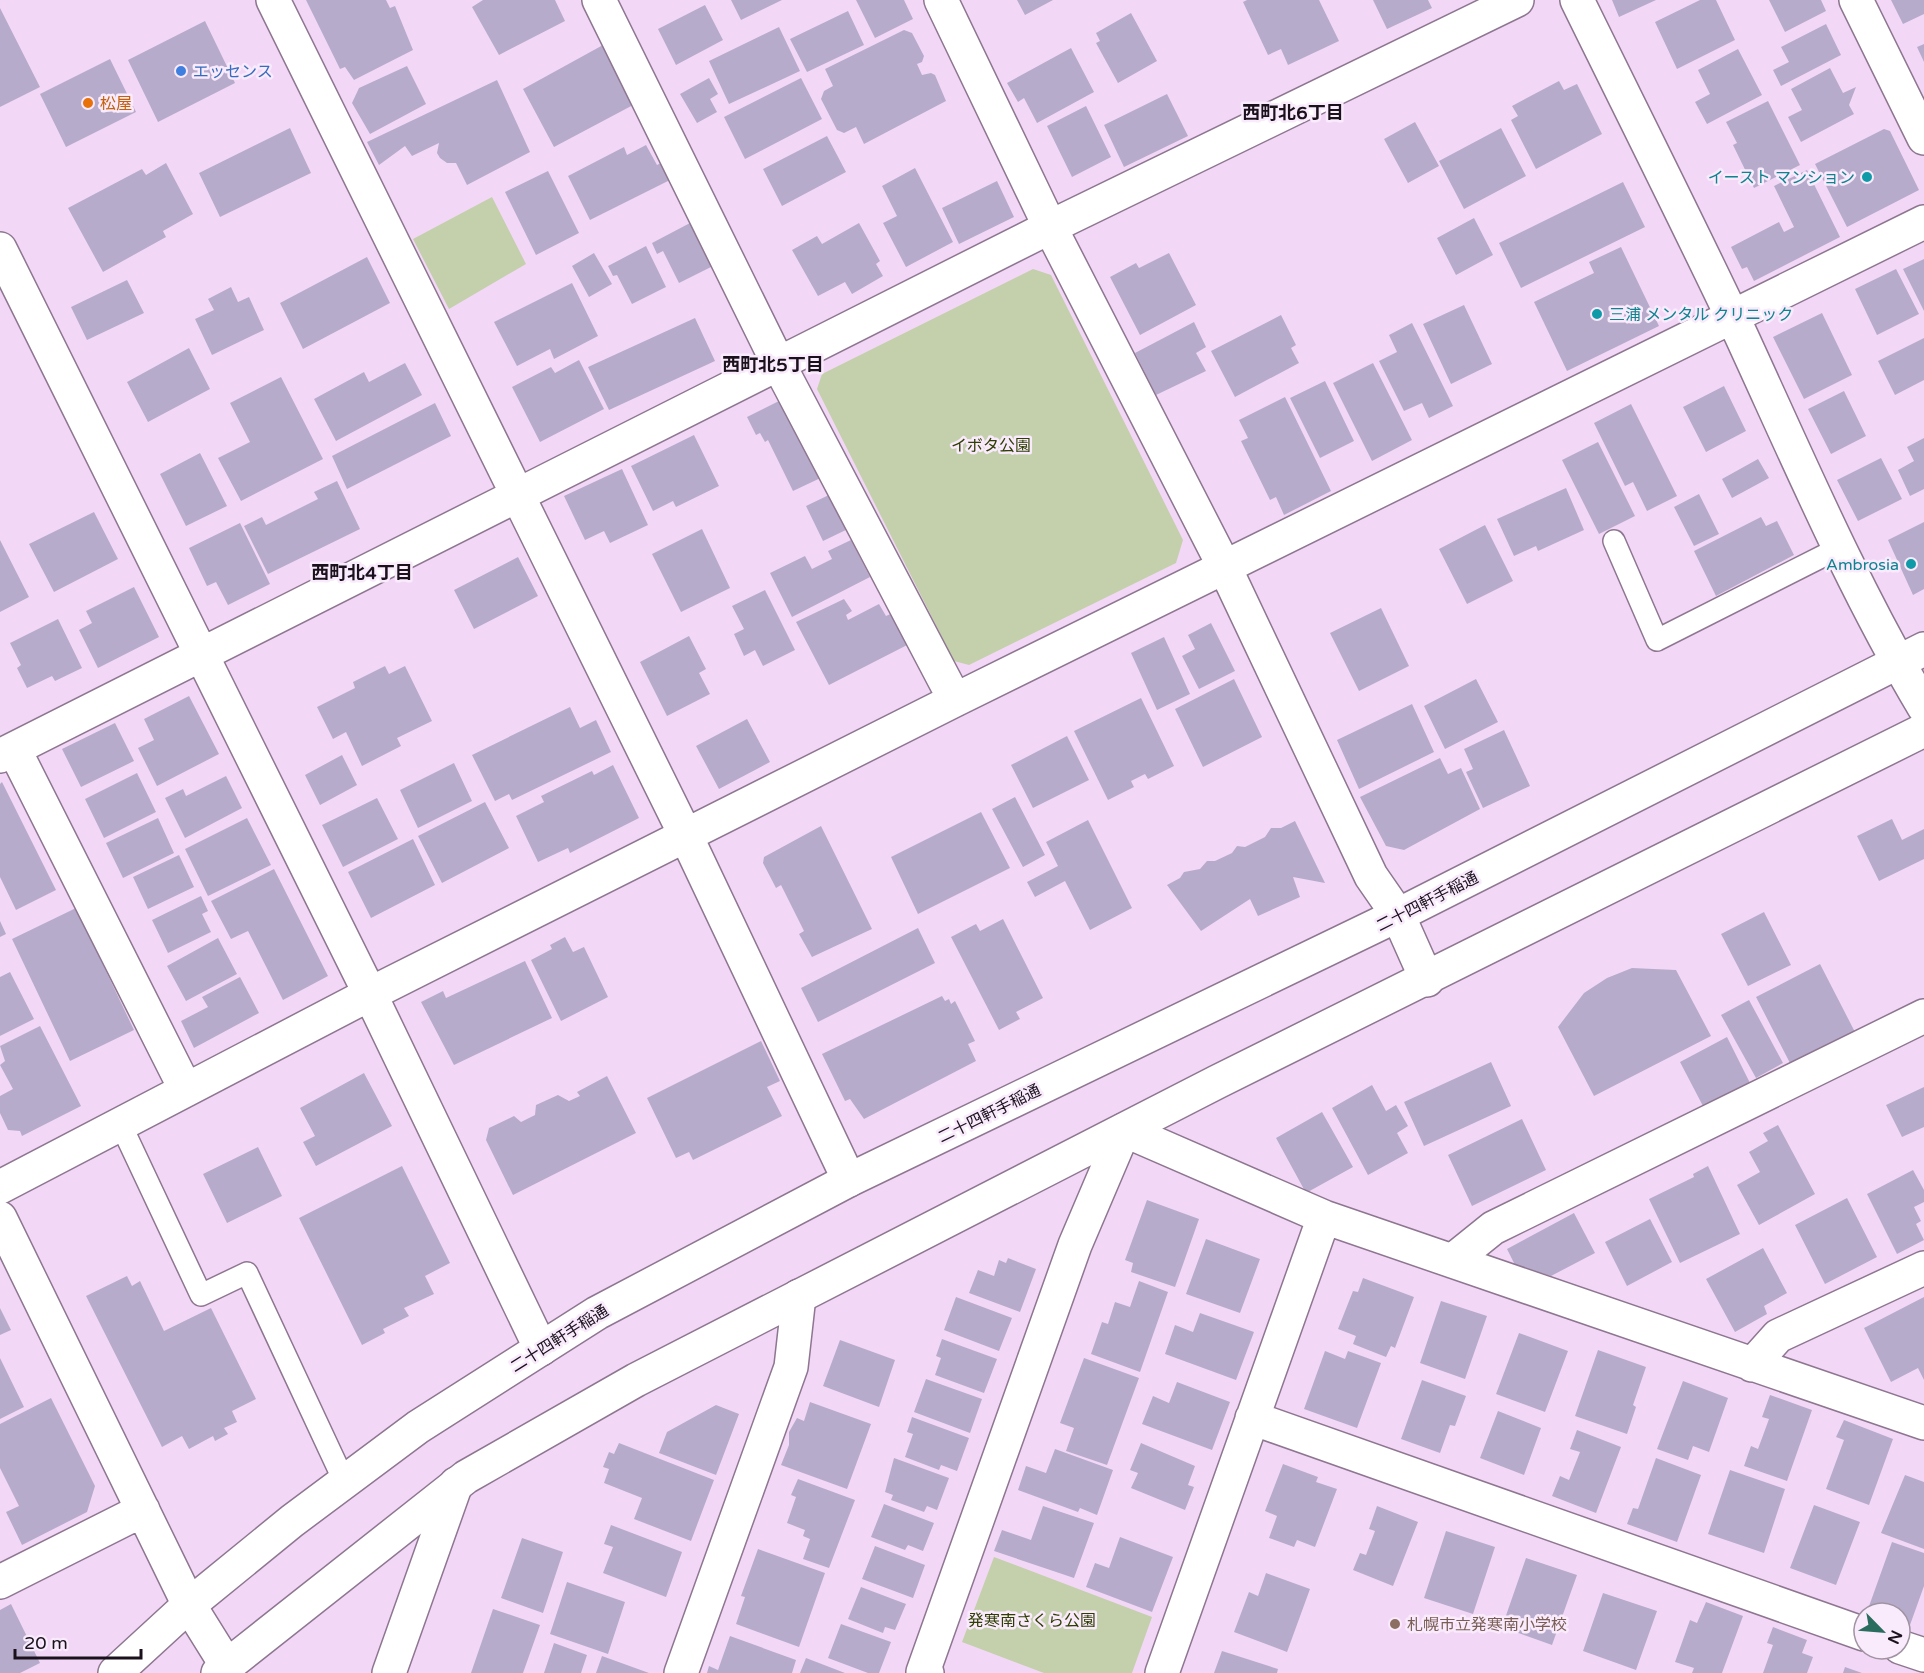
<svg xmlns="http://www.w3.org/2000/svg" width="1924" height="1673" font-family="'Varela Round','Noto Sans JP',sans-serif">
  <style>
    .green { fill: #c3d0ab }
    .building { fill: #b7abcc }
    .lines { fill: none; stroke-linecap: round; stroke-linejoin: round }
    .service-casing { stroke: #8e7691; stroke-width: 24 }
    .minor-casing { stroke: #8e7691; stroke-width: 36 }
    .tertiary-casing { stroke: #8e7691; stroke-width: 36 }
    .service { stroke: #fff; stroke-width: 21 }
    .minor { stroke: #fff; stroke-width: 33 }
    .tertiary { stroke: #fff; stroke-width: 33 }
    .shop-dot { fill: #3f7fe0; stroke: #f9eafc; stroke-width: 2 }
    .food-dot { fill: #e8710a; stroke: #f9eafc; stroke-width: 2 }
    .culture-dot { fill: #0f9aa8; stroke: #f9eafc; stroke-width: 2 }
    .education-dot { fill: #8d6e63; stroke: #f9eafc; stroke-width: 2 }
    .labels { text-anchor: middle; stroke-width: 5; stroke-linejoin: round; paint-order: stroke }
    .shop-label { font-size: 16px; fill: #366cbe; stroke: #f9eafc; text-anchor: start }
    .food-label { font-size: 16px; fill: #c56008; stroke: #f9eafc; text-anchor: start }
    .culture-label { font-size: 16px; fill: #0d838f; stroke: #f9eafc; text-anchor: end }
    .park-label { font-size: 16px; fill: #2e3e00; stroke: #f9eafc }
    .street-label { font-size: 16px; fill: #1a111c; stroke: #f9eafc }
    .education-label { font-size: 16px; fill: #785e54; stroke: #f9eafc; text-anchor: start }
    .neighbourhood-label { font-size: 18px; font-weight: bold; fill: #1a111c; stroke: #f9eafc }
  </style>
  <rect width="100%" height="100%" fill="#f2d8f6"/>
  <path class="green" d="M492,197L526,264L449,309L413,239Z
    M1033,269L1051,275L1183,540L1176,563L969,665L954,661L817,389L822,374Z
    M994,1557L1152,1617L1132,1673H1044L962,1642Z"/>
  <path class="building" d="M306,0H386L390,8L395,6L413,50L354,80L345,67L340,69Z
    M483,0H555L565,21L499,55L472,7Z
    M731,0H782L741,20Z
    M856,0H904L913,19L875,38Z
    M1017,0H1053L1025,15Z
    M1247,0H1319L1339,41L1288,65L1281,49L1268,55L1243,2Z
    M1373,0H1428L1432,8L1387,29Z
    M1612,0H1656L1619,17Z
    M1700,0H1716L1735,40L1677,69L1655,22Z
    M1769,0H1821L1826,11L1785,32Z
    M1891,0H1924V14L1903,24Z
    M705,5L723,40L676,65L658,29Z
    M0,8L40,87L0,107Z
    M848,11L864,45L807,72L790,39Z
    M1131,13L1157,61L1118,83L1096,43L1100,41L1096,33Z
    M205,21L235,83L158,122L128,60Z
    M1826,24L1841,55L1781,86L1773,70L1789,62L1781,47Z
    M779,27L800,71L729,104L709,61Z
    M904,30L912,33L924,56L922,62L917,64L922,75L931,73L935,75L946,101L864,144L856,127L844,133L837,130L821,99L824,91L833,86L825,69Z
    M1924,44V62L1917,47Z
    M603,45L635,104L554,147L523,89Z
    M1071,48L1094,92L1037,123L1024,98L1018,102L1007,83Z
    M1738,49L1762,95L1707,124L1695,102L1710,94L1698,70Z
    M110,59L136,112L66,147L40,94Z
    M407,66L426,104L370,134L352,103L359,88Z
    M1830,68L1843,93L1856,87L1849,105L1854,114L1801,142L1788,117L1802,110L1791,89Z
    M709,78L718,94L710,99L717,112L697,123L680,94Z
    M801,78L822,119L745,159L724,117Z
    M497,80L530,152L467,185L456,163H447L440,158L437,153L439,143L412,156L405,146L379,165L367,142Z
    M1559,81L1564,90L1577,84L1602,134L1536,169L1511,120L1518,116L1512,106Z
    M1167,94L1188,136L1124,167L1104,125Z
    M1768,101L1800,165L1754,188L1733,145L1737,143L1726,122Z
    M1086,106L1111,157L1072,177L1047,126Z
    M1415,122L1439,166L1408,183L1384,139Z
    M290,128L311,173L220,217L199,173Z
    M1501,128L1526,176L1464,209L1439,161Z
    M1884,129L1890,131L1919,190L1847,227L1815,164Z
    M827,136L846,172L782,206L763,169Z
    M646,145L657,165L663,162L672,179L590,220L568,176L624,147L627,155Z
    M166,163L193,214L163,231L166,237L103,272L68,208L142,169L146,175Z
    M915,168L953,242L906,267L883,223L897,216L882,186Z
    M1807,170L1840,237L1754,281L1747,267L1742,269L1731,247L1779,222L1784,232L1794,227L1774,186Z
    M548,171L579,233L536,255L505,192Z
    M997,181L1014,217L959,244L942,208Z
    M1623,182L1645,227L1521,288L1499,243Z
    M1474,218L1493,255L1456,275L1437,238Z
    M690,223L713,266L679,283L663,251L657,254L652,243Z
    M859,223L880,261L876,264L883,276L852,294L845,282L818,296L792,250L817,236L822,244Z
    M646,246L666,287L632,304L617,275L613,276L608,266Z
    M1621,247L1659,326L1567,371L1534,302L1594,273L1589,262Z
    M594,253L612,284L589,297L572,266Z
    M1169,253L1196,305L1140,335L1110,277L1136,263L1139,268Z
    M367,257L390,303L303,349L280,303Z
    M1924,259V311L1903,269Z
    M1896,269L1919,314L1877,335L1855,289Z
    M127,280L144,313L87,340L71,307Z
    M572,283L598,336L554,359L550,349L517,366L494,322Z
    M231,287L238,302L249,297L264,330L212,355L195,319L214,310L208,299Z
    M1464,305L1492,364L1451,384L1423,324Z
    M1822,313L1852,375L1804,399L1773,337Z
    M1281,315L1296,345L1291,348L1299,363L1235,397L1211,351Z
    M695,318L715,361L609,410L588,367Z
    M1194,322L1206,347L1196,353L1206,371L1156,395L1135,353Z
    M1412,323L1453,406L1429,418L1422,403L1404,411L1379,361L1397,352L1389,335Z
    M1924,338V380L1895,395L1878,361Z
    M189,348L210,389L148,422L127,382Z
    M579,360L604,409L540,442L512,387L551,367L555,373Z
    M405,363L422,395L336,441L314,399L364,372L369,382Z
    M1373,363L1412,440L1372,461L1333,383Z
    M281,377L323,459L241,501L218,458L250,442L230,403Z
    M1325,381L1354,441L1320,458L1290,398Z
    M1724,386L1746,431L1706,452L1683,407Z
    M1844,391L1866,436L1831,454L1808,409Z
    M791,395L829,474L793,491L768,440L765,442L760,433L756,435L747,417Z
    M1285,397L1331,491L1284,515L1276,497L1270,500L1241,441L1248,438L1239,420Z
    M435,403L451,436L347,489L332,456Z
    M1631,404L1677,496L1647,511L1633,482L1625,486L1594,423Z
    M694,435L719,486L676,507L673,501L653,511L631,466Z
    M1924,438V489L1910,496L1898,470L1914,461L1907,447Z
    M1598,442L1635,516L1599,534L1562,460Z
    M200,453L227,506L186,526L160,474Z
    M1881,458L1902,499L1858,521L1837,480Z
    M1758,459L1769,478L1732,498L1722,479Z
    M622,469L648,525L610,543L604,531L585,540L564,496Z
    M337,481L360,529L268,574L244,526L262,517L266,525L318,499L314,492Z
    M1566,488L1584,530L1538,551L1536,546L1514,556L1497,519Z
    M833,493L850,528L823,541L806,506Z
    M1699,494L1719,534L1694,546L1674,507Z
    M94,512L118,559L54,592L29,544Z
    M1761,517L1766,526L1777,521L1794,555L1716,596L1694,551Z
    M1924,522V589L1913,595L1888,540Z
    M240,523L270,584L228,605L216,582L207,586L189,548Z
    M1485,525L1513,581L1467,604L1439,549Z
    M702,529L730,588L681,612L652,554Z
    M0,540L29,597L0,612Z
    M851,540L870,577L792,617L770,573L805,556L812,569L832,559L828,551Z
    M518,557L538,596L474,629L454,590Z
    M134,587L159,637L98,668L79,630L92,623L86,611Z
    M765,590L795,650L763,666L755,650L744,656L734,634L744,629L732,606Z
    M844,599L852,611L846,615L848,620L879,604L886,616L897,611L913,642L829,685L796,622Z
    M1381,608L1409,666L1359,691L1330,633Z
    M58,619L82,668L55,681L52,676L27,688L17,668L21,665L10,643Z
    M1211,623L1235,671L1199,689L1182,656L1195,649L1188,635Z
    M689,636L706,669L699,673L710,694L667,716L640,662Z
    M1164,637L1190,694L1157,710L1131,653Z
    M385,666L389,674L405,666L432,721L397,738L401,746L362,766L346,732L333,739L317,707L355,688L353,682Z
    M1234,679L1262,737L1203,767L1175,709Z
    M1476,679L1498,722L1445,749L1424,706Z
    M189,696L219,754L157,786L138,748L154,740L144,719Z
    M1141,698L1174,766L1148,779L1145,774L1131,781L1134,787L1108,800L1074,731Z
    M1412,704L1434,752L1359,789L1337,740Z
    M570,707L580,728L596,720L611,752L512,800L509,794L495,801L472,755Z
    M747,719L770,762L719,789L696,746Z
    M115,723L134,761L81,787L62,749Z
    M1504,730L1530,786L1483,808L1466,772L1473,769L1464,749Z
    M1067,736L1089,780L1033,808L1011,765Z
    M342,755L357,785L320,805L305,775Z
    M1440,758L1448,774L1461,768L1480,809L1404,850L1386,846L1360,797Z
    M454,763L472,801L418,828L400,790Z
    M613,765L639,818L570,853L568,848L538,862L516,816L544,802L541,796L592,771L594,775Z
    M137,773L156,812L104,838L85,799Z
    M226,776L242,808L185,838L165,798L183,789L186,796Z
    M2,782L56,890L16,910L0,877V784Z
    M1015,797L1045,855L1023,867L992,809Z
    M377,798L398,839L343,867L322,825Z
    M485,802L509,848L442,883L418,836Z
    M981,812L1010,868L918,914L891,857Z
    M158,818L174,853L123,878L106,843Z
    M247,818L271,865L208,896L185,849Z
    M1892,819L1902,840L1924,829V859L1879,881L1857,836Z
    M1088,820L1132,908L1090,930L1065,881L1035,897L1027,882L1058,866L1046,842Z
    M1295,821L1325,883L1293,877L1300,897L1258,916L1250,899L1201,931L1167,885L1180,878L1184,872L1200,869L1207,861H1215L1232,853L1237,846L1245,847L1265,837L1271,828H1281Z
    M821,826L872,929L812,957L799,934L804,931L781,885L776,888L763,863L764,857Z
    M413,839L435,885L371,918L348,872Z
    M179,855L194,887L148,909L133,877Z
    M274,869L328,976L283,1000L248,931L231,939L211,901Z
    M201,896L208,911L202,914L211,932L168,953L152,920Z
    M76,908L134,1030L70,1061L12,939Z
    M1764,912L1791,965L1748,986L1721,934Z
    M1003,919L1043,998L1016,1012L1020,1019L999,1030L951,937L976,924L980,931Z
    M0,921L6,934L0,937Z
    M918,928L935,963L818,1022L801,988Z
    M565,937L573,952L584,947L608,997L561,1021L531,960L552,949L550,945Z
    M218,938L237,974L186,1001L167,966Z
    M525,961L552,1018L454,1065L421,1002L443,991L446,998Z
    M1820,964L1856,1034L1792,1067L1756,997Z
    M1632,968L1676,970L1711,1036L1594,1096L1558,1027L1584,993L1607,978Z
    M10,972L34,1019L0,1036V977Z
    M240,977L259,1013L194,1048L181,1021L208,1007L202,997Z
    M942,996L945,1001L949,999L951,1004L955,1001L975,1041L968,1044L976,1061L864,1119L850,1099L845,1101L822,1054Z
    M1749,1000L1783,1063L1756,1078L1721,1015Z
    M40,1026L81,1106L22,1136L20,1131L8,1130L0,1113V1096L13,1089L0,1065L5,1061L0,1046Z
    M1727,1037L1750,1083L1704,1108L1680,1062Z
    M761,1041L780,1081L767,1087L782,1116L693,1160L689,1152L676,1158L647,1098Z
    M1491,1062L1511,1106L1424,1146L1404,1102Z
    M364,1073L392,1126L316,1166L303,1142L315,1136L300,1108Z
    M607,1076L636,1133L513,1195L486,1140L489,1128L514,1116L521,1122L535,1115L536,1105L558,1095L569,1101L580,1096L577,1092Z
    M1372,1085L1386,1111L1396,1105L1408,1126L1397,1133L1408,1153L1368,1175L1332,1108Z
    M1924,1087V1127L1902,1137L1886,1105Z
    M1322,1112L1353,1167L1306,1193L1276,1138Z
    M1522,1119L1546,1170L1472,1206L1448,1155Z
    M1778,1125L1815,1194L1759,1225L1737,1185L1760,1172L1749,1152L1768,1141L1763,1133Z
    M258,1147L282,1196L227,1223L203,1174Z
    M402,1166L450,1263L425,1276L434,1294L404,1308L409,1316L383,1329L385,1333L362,1345L299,1218Z
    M1708,1166L1740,1234L1680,1263L1649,1199L1694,1177L1693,1174Z
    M1913,1170L1924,1190V1202L1914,1207L1921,1221L1916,1224L1924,1240L1897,1254L1867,1194Z
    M1847,1198L1877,1257L1825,1284L1795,1225Z
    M1147,1200L1199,1219L1175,1287L1131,1272L1133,1263L1125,1260Z
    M1574,1213L1595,1253L1551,1276L1515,1265L1507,1249Z
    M1650,1219L1672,1262L1627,1286L1605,1242Z
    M1206,1239L1260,1259L1240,1313L1186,1294Z
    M1763,1248L1787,1293L1764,1306L1767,1314L1735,1332L1706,1279Z
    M1008,1258L1036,1269L1020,1312L969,1293L978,1270L994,1276L999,1260L1006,1263Z
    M127,1276L132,1286L140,1281L164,1331L211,1308L256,1399L232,1411L237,1422L224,1428L228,1434L215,1441L213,1436L189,1449L182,1436L162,1447L86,1296Z
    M1363,1278L1414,1297L1395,1348L1391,1346L1386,1357L1353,1344L1356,1336L1338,1329L1353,1291L1358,1292Z
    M1139,1281L1168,1292L1140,1372L1091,1354L1102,1322L1108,1324L1115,1302L1130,1307Z
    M956,1297L1012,1318L999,1351L944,1330Z
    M1924,1297V1380L1918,1368L1891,1382L1864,1328Z
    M1441,1301L1487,1316L1465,1379L1420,1363Z
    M0,1308L11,1330L0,1335Z
    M1200,1313L1254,1332L1236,1380L1165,1354L1175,1325L1193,1332Z
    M1519,1333L1568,1351L1545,1412L1496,1394Z
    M942,1339L997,1359L984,1393L935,1375L941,1358L936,1356Z
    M840,1340L895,1360L879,1407L823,1386Z
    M1598,1350L1646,1367L1633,1405L1636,1407L1627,1434L1575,1416Z
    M1325,1351L1345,1359L1348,1351L1381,1363L1357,1428L1304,1409Z
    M0,1358L24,1407L0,1419Z
    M1084,1358L1139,1378L1107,1465L1066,1451L1074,1428L1060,1423Z
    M926,1379L982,1399L970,1433L914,1412Z
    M1422,1380L1466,1396L1455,1426L1450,1425L1440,1453L1401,1439Z
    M1683,1381L1728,1398L1709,1452L1693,1446L1688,1460L1657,1449Z
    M1177,1382L1230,1402L1212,1450L1142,1424L1153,1396L1169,1403Z
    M1770,1395L1812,1410L1787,1481L1744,1466L1751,1446L1758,1449L1769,1419L1762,1417Z
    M51,1398L95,1486L87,1512L22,1545L6,1512L19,1506L0,1468V1424Z
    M810,1402L871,1424L847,1489L781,1465L789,1445V1432L797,1418L804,1421Z
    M716,1405L739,1414L716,1475L659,1453L667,1432Z
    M1498,1411L1541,1428L1524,1475L1480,1458Z
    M912,1417L969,1438L957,1471L941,1465L939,1470L905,1457L913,1434L907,1432Z
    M1844,1420L1893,1439L1869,1505L1826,1489L1844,1440L1836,1437Z
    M1577,1430L1621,1447L1596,1513L1552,1496L1560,1476L1569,1480L1580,1452L1570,1449Z
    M619,1443L714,1480L691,1541L634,1519L642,1498L604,1483L609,1469L603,1467L609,1452L614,1454Z
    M1141,1443L1195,1466L1188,1485L1194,1487L1185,1510L1131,1488L1138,1473L1130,1470Z
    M1055,1449L1113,1470L1097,1515L1080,1508L1078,1512L1018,1490L1026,1466L1046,1473Z
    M894,1458L949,1478L937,1510L927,1506L924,1512L891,1500L893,1495L885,1492Z
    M1656,1458L1701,1475L1677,1542L1627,1524L1633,1508L1638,1509Z
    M1283,1464L1318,1477L1316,1482L1337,1489L1315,1547L1297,1540L1294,1547L1269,1538L1277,1516L1265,1511Z
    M1730,1470L1785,1489L1764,1553L1708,1534Z
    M1905,1475L1924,1482V1549L1881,1533Z
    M798,1479L855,1500L829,1568L803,1559L810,1539L803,1536L805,1530L787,1523L796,1497L791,1495Z
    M884,1504L934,1523L923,1551L908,1545L905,1550L871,1537Z
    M1814,1505L1860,1522L1836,1585L1790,1568Z
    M1043,1506L1094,1523L1074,1578L994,1551L1002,1530L1031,1540Z
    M1377,1506L1418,1522L1393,1586L1353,1570L1360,1553L1366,1555L1375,1531L1369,1529Z
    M611,1525L682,1552L666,1597L603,1573L613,1547L604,1544Z
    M1446,1531L1495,1547L1473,1614L1424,1598Z
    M1120,1537L1173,1557L1152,1612L1086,1587L1095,1563L1109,1568Z
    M522,1538L563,1552L543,1613L501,1598Z
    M1892,1542L1924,1553V1586L1910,1625L1900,1621V1613H1878L1868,1609Z
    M875,1546L925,1565L913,1598L862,1579Z
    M758,1549L825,1573L799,1647L736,1624L745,1597L741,1596Z
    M1526,1558L1577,1575L1552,1645L1502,1627Z
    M1266,1573L1310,1589L1287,1652L1234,1632L1249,1592L1258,1596Z
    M567,1582L625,1602L608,1654L550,1634Z
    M861,1587L906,1604L895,1630L885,1627L883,1633L848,1619Z
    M1603,1593L1657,1611L1636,1670L1583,1651Z
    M1706,1602L1743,1616L1722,1673H1692L1694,1668L1675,1662L1690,1620L1697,1623Z
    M11,1604L40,1663L20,1673H0V1610Z
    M493,1609L540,1625L523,1673H471Z
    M841,1624L891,1642L879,1673H868L828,1658Z
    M1773,1627L1807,1640L1802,1653L1813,1657L1807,1673H1763L1773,1645L1767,1643Z
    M730,1636L796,1660L792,1673H707L709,1666L718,1670Z
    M554,1643L587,1655L581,1673H544Z
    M1222,1651L1278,1669L1277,1673H1214Z
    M602,1656L649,1673H596Z
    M806,1658L845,1673H800Z
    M1845,1667L1862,1673H1843Z"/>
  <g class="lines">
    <g class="service-casing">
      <path id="service" d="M1614,541L1657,640L1839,548
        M121,1125L201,1295L247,1273L345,1483"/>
    </g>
    <g class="minor-casing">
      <path id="minor" d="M273,0L686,836L849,1180
        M599,0L779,365L955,700
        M941,0L1050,227L1225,568L1371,876L1398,915L1427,980
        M1577,0C1632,112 1688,223 1741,335C1799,461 1853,588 1924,707
        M1856,0L1924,138
        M0,249L370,994L541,1349
        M14,749L186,1090
        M0,756L1050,227L1517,0
        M0,1187L370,994L955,700L1924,222
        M0,1218L189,1605L227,1666
        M1452,1261L1493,1228L1924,1016
        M1752,1365L1778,1336L1924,1268
        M1252,1418L1864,1634
        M0,1582L143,1510
        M1900,1647L1924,1655
        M389,1673L456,1484
        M681,1673L791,1367L799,1296
        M927,1673L923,1672L1075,1245L1124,1130L1324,1217L1924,1423
        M1162,1673L1324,1217"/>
    </g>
    <g class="tertiary-casing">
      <path id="tertiary" d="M115,1673L189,1605L292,1521L418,1427L597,1313L849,1180L1398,915L1924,649
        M218,1673L466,1477L636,1380L1217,1082L1924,730"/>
    </g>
    <use href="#service" class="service"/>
    <use href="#minor" class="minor"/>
    <use href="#tertiary" class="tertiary"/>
  </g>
  <circle class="shop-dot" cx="181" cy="71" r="6"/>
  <circle class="food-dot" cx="88" cy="103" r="6"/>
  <g class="culture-dot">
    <circle cx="1867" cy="177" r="6"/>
    <circle cx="1597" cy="314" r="6"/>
    <circle cx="1911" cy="564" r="6"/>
  </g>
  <circle class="education-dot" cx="1395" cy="1624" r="6"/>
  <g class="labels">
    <g class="shop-label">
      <text x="193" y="77">エッセンス</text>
    </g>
    <g class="food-label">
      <text x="100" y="109">松屋</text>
    </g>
    <g class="culture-label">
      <text x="1855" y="183">イースト マンション</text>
      <text x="1609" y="320" text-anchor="start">三浦 メンタル クリニック</text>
      <text x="1899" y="570">Ambrosia</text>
    </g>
    <g class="park-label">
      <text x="991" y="451">イボタ公園</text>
      <text x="1032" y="1626">発寒南さくら公園</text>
    </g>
    <g class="street-label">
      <text transform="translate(1427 901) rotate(-27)" y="6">二十四軒手稲通</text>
      <text transform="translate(989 1113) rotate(-26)" y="6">二十四軒手稲通</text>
      <text transform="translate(559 1338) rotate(-32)" y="6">二十四軒手稲通</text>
    </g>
    <g class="education-label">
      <text x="1407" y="1630">札幌市立発寒南小学校</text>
    </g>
    <g class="neighbourhood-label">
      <text x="1293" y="119">西町北6丁目</text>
      <text x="773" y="371">西町北5丁目</text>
      <text x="362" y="579">西町北4丁目</text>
    </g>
  </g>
  <g transform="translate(1882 1631) rotate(115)"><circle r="28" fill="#f9eafc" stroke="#a093a2" stroke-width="1.5"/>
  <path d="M0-4.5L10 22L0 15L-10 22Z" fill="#2a6d5e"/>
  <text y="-9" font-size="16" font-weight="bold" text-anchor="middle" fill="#1a111c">N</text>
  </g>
  <path d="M15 1649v9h126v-9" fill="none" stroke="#1a111c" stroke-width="3"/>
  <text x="24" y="1649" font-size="18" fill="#1a111c" stroke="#f9eafc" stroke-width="4.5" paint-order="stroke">20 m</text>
</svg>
